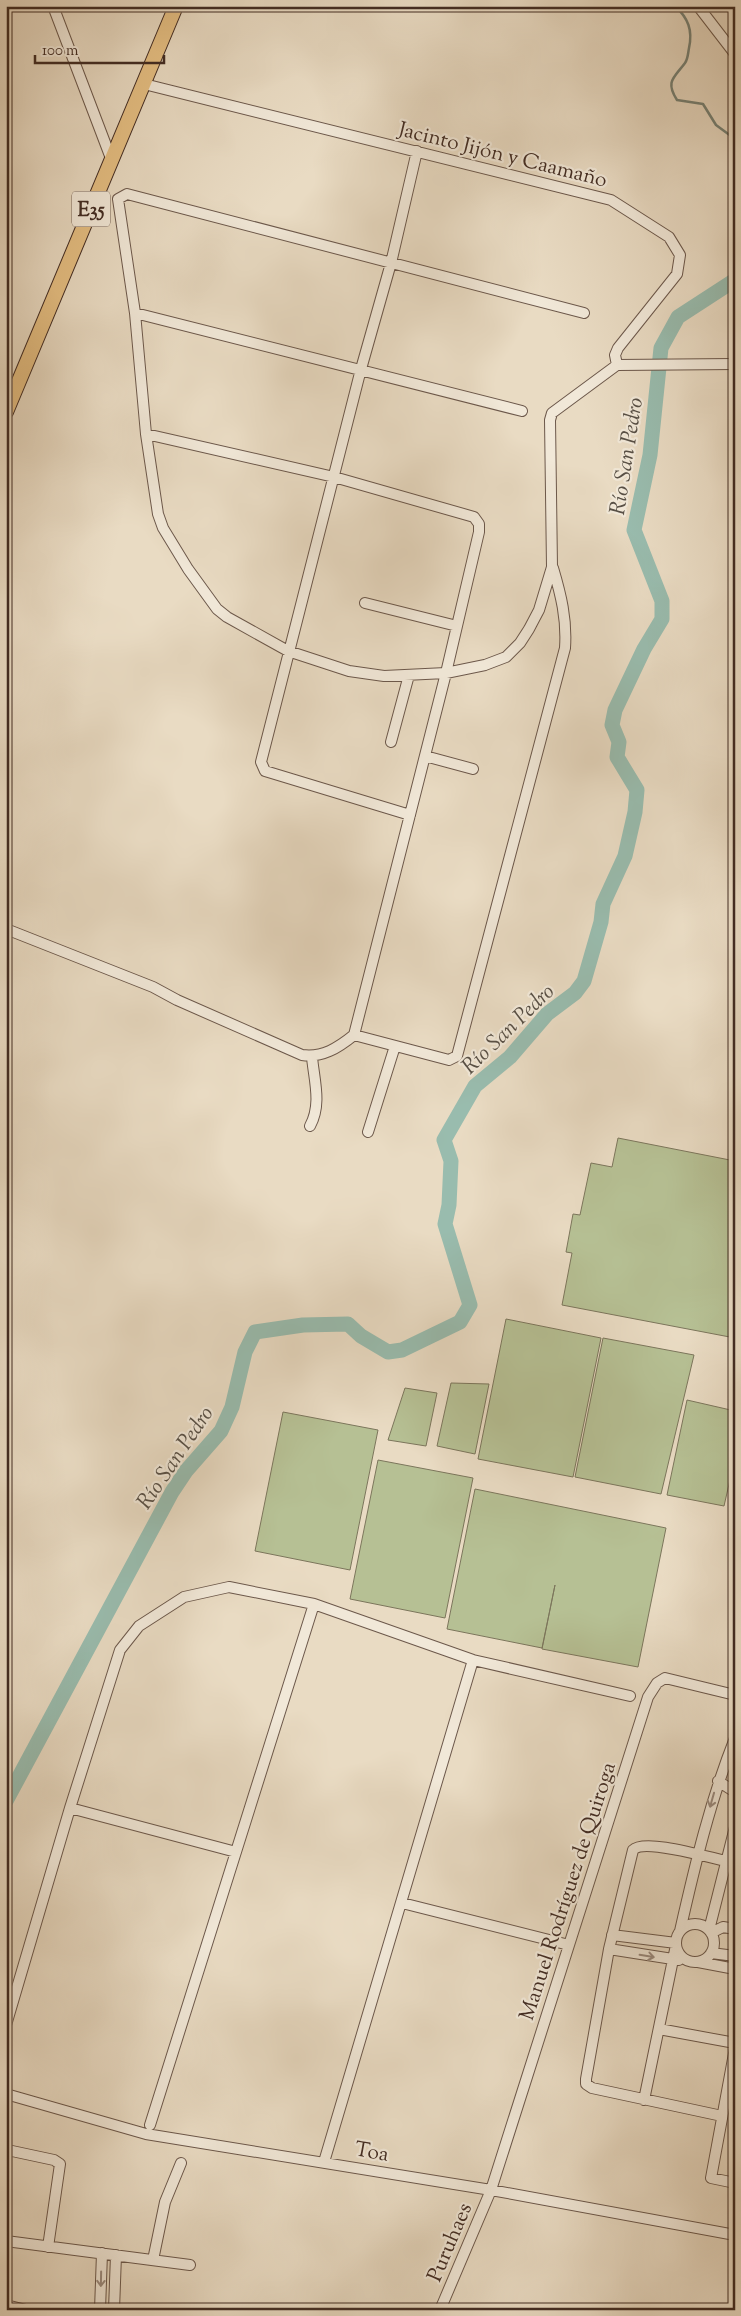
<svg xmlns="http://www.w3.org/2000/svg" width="741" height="2316" font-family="'Sorts Mill Goudy',serif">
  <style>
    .green { fill: #b6c094; stroke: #7c765c }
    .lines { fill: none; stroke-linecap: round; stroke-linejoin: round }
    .stream { stroke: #768276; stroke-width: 2.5 }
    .river { stroke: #99bcae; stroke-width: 15 }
    .minor-casing { stroke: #6c584b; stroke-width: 12 }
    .highway-casing { stroke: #422c23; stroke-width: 16 }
    .minor { stroke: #f1e8d8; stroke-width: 10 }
    .highway { stroke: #e4be82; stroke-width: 14 }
    .oneway { stroke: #9a8a7e }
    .labels { text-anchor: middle; stroke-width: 4.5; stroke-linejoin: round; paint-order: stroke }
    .shield { fill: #f1e8d8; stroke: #766459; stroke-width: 1 }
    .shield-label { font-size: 20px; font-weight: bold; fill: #422c23 }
    .street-label { font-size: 21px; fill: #422c23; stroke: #f1e8d8 }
    .water-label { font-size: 22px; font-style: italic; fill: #585046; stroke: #f1e8d8 }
  </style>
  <rect width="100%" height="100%" fill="#e9dbc3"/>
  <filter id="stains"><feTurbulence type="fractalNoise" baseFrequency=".004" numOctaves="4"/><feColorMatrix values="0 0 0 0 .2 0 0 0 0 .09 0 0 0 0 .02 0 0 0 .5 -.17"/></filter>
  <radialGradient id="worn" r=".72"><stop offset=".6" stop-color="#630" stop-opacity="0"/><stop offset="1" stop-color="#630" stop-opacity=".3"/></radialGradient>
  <path class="green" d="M618,1138L735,1161V1338L562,1305L572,1253L566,1252L573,1214L580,1215L591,1163L612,1167Z
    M506,1319L601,1338L573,1477L478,1459Z
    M603,1338L694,1355L661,1494L575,1477Z
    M451,1383L489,1384L475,1454L437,1446Z
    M405,1388L437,1393L426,1446L388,1440Z
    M687,1400L735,1411V1458L724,1506L667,1495Z
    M283,1412L378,1430L350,1570L255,1551Z
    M378,1460L473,1478L445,1618L350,1599Z
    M475,1489L666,1528L638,1667L542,1649L555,1585L542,1648L447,1629Z"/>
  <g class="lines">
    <path class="stream" d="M675,6C688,18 693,30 689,48C688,53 688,59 685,63C674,78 665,81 677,100L703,104L716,125L735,139"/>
    <path class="river" d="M6,1801L172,1492L186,1471L221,1431L232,1407L245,1352L255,1332L303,1325L348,1324L361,1336L388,1352L402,1350L460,1322L470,1305L445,1224L449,1205L451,1161L444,1140L475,1086L510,1057L547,1014L575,993L584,981L601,922L603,904L625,856L635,812L637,790L617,757L619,742L612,725L615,710L644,649L662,619V601L634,530L650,455L661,348L678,317L735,280"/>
    <g class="minor-casing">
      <path id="minor" d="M53,6L112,161
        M698,6L735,54
        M144,84L611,200L669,237L680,255L677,274L618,348L615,355L617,365L735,364
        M135,313L522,411
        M584,313L127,194L118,199L135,313L146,434L158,514L163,528L188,569L217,609L227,617L288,651L349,671L384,676L446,673L485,665L506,657L520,643L529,629L539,610L552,567L550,420L552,413L617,365
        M365,603L457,626
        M391,742L409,675
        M425,756L473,769
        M410,815L265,771L261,762L361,369L391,263L417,151
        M6,929L153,987L177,1000L302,1055C322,1058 338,1048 354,1035L446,673L479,532V524L474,517L334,477L146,434
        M354,1035L449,1060L457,1056L565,648C567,619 561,595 553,568
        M310,1126C322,1104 314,1080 312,1057
        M368,1132L395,1046
        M718,1781L735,1792
        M70,1808L236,1852
        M402,1903L569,1945
        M676 1943a19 19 0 1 1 38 0a19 19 0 1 1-38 0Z
        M709,1930L735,1827
        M680,1931C695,1865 710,1801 735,1738
        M711,1933L723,1927L735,1929
        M612,1935L676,1943
        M609,1949L679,1960
        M711,1953L735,1956
        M698,1962L735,1969
        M6,2025L70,1808L120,1650L139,1626L184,1597L229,1587L314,1604L473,1660L630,1696
        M659,2029L735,2043
        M735,2048L711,2178L735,2183
        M6,2094L146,2134L491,2190L735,2235
        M644,2100L676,1945
        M722,2116L592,2088L586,2084V2079L609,1949L633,1850C645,1837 716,1860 735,1863
        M150,2125L314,1604
        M6,2152L12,2151L54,2160L60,2164L48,2247
        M324,2162L473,1660
        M6,2241L190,2265
        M153,2260L165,2202L181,2163
        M6,2305L26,2310
        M100,2310L102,2253
        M114,2310L116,2255
        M440,2310L491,2190L648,1697L657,1683L665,1678L735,1695"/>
    </g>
    <g class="highway-casing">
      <path id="highway" d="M6,412L176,6"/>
    </g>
    <use href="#minor" class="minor"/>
    <use href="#highway" class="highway"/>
  </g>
  <defs><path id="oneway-shaft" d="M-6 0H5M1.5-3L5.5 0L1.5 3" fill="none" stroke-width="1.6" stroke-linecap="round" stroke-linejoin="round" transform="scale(1.25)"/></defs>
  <g class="oneway">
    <use href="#oneway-shaft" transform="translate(712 1800) rotate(106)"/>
    <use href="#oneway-shaft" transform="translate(647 1956) rotate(9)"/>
    <use href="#oneway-shaft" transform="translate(101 2279) rotate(91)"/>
  </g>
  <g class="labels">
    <rect class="shield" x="72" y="191.5" width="38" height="35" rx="4"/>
    <g class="shield-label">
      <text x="91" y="216">E35</text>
    </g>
    <g class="street-label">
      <text transform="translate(503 154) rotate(14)" y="7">Jacinto Jijón y Caamaño</text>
      <text transform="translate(567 1891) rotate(-72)" y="7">Manuel Rodríguez de Quiroga</text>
      <text transform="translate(372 2151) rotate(10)" y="7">Toa</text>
      <text transform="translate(449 2242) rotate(-67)" y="7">Puruhaes</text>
    </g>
    <g class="water-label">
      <text transform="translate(625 456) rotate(-81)" y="8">Río San Pedro</text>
      <text transform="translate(507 1028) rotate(-44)" y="8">Río San Pedro</text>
      <text transform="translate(174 1457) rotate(-56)" y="8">Río San Pedro</text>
    </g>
  </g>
  <rect width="741" height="2316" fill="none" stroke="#e9dbc3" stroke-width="25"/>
  <rect x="8" y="8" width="726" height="2301" fill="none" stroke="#422c23" stroke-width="2.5"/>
  <rect x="12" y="12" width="716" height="2291" fill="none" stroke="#422c23"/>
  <path d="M35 55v8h129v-8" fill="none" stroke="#422c23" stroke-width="2.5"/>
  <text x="42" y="55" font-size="15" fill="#422c23" stroke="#f1e8d8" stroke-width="4" paint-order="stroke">100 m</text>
  <rect width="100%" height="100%" filter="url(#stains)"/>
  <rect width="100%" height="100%" fill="url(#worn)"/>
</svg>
